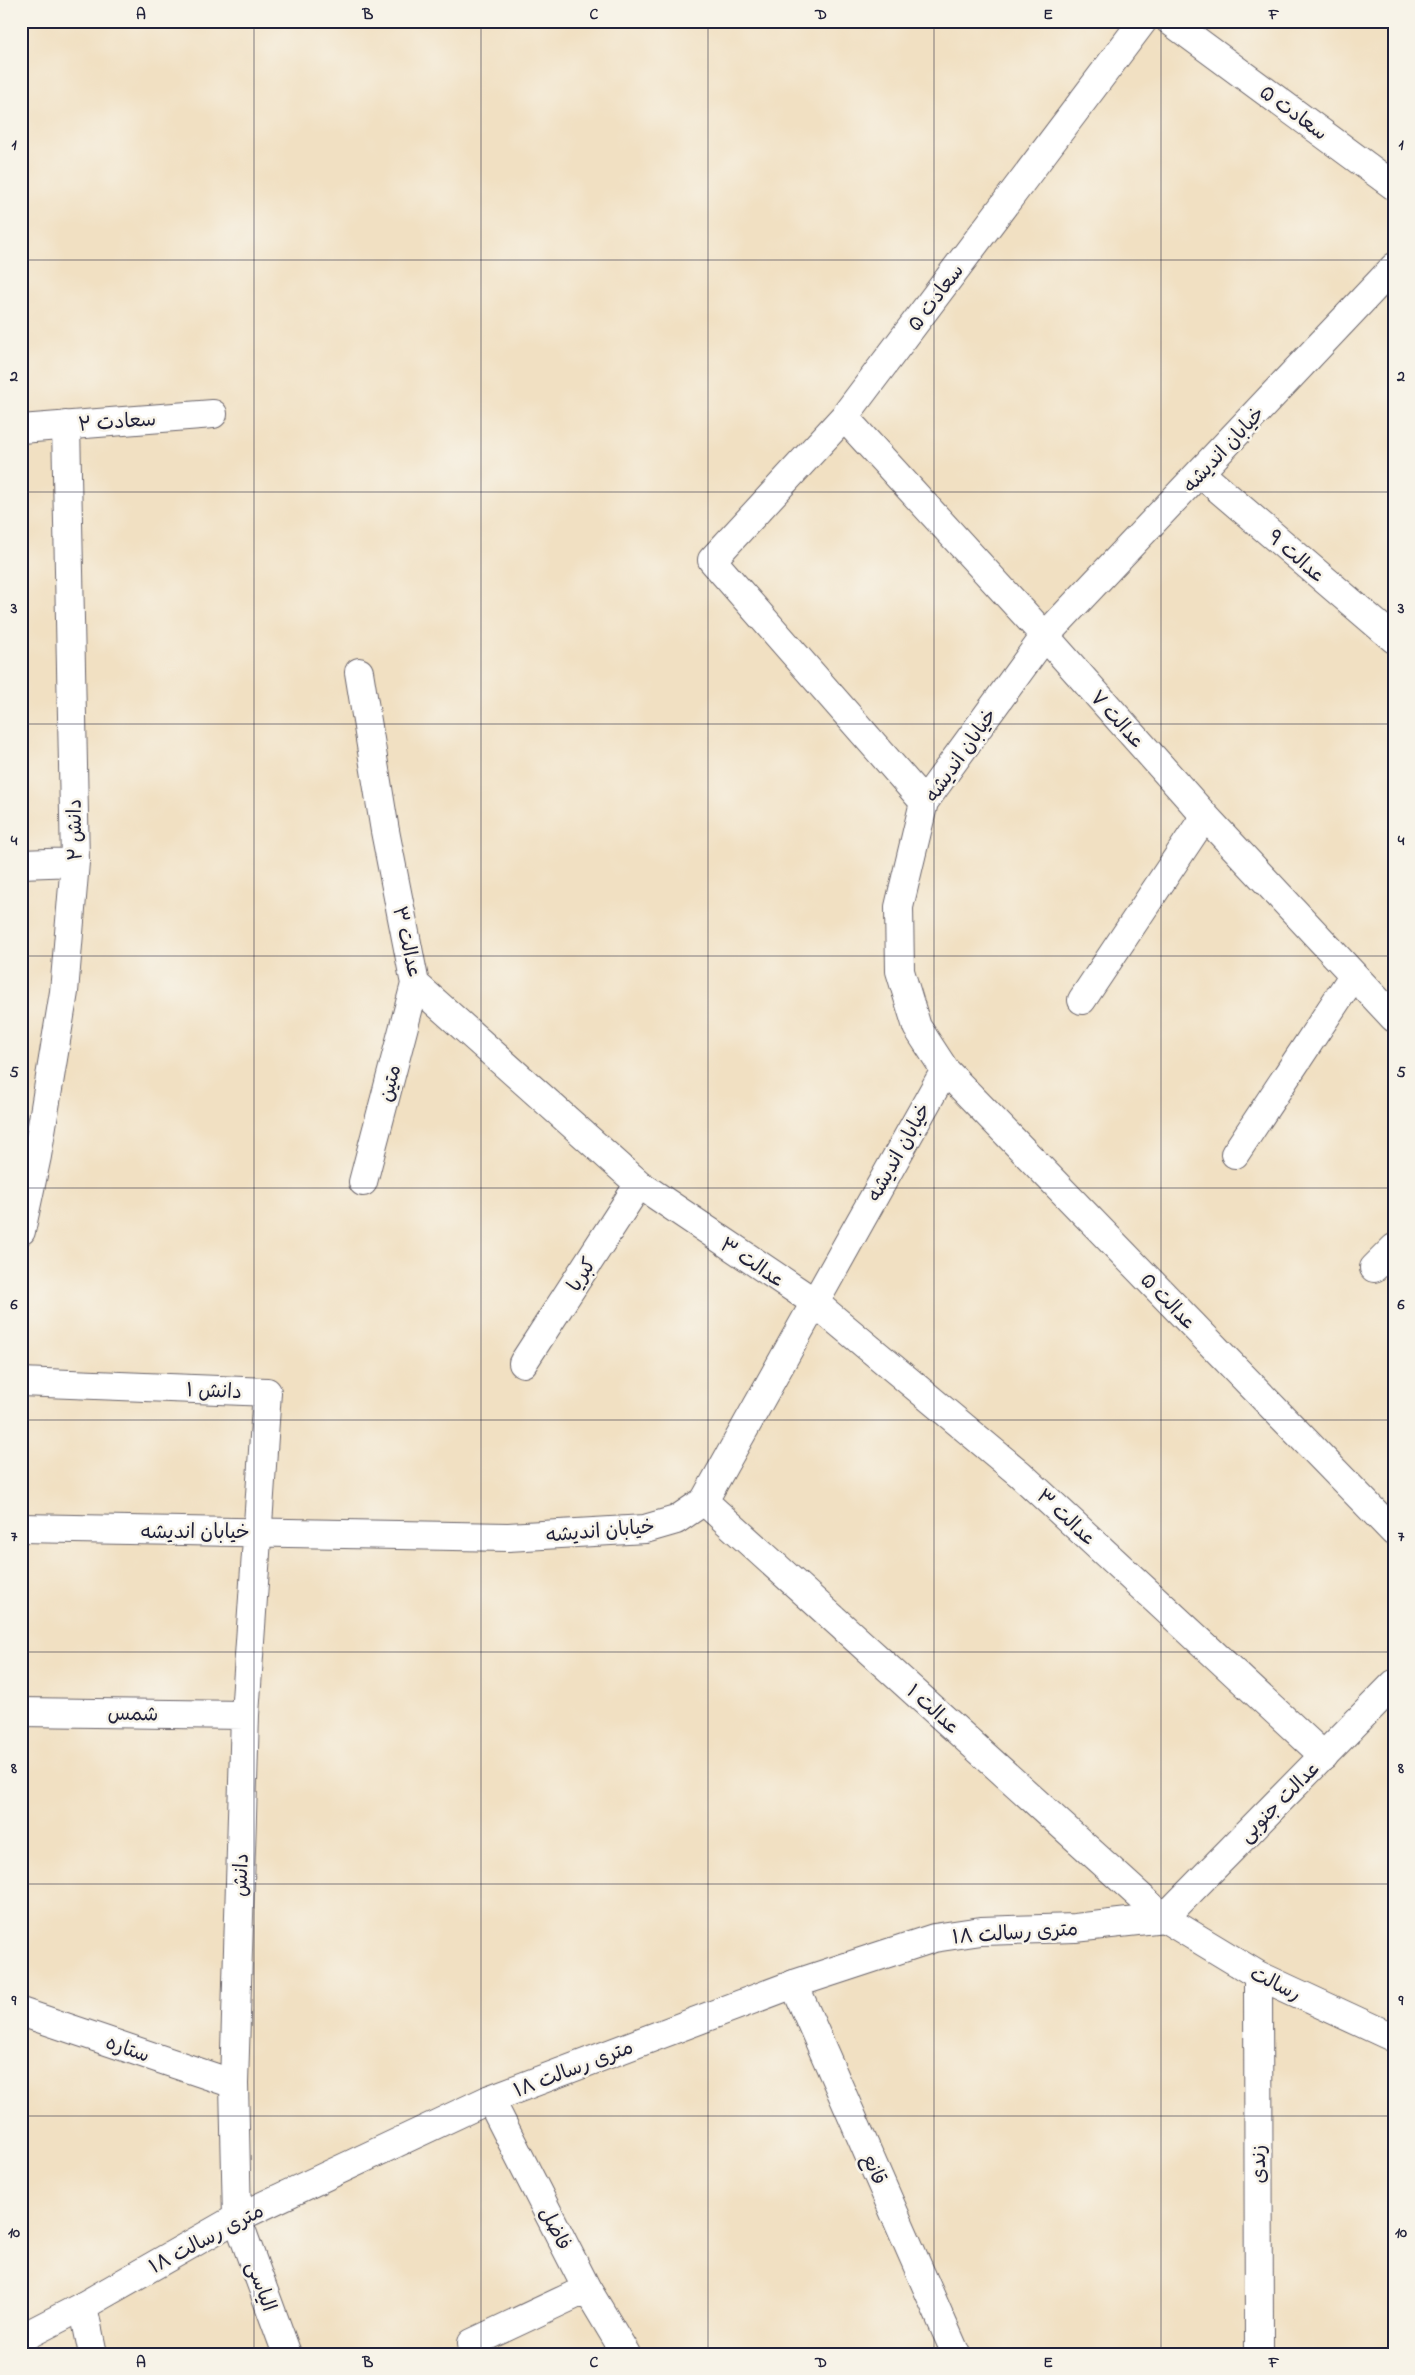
<svg xmlns="http://www.w3.org/2000/svg" width="1415" height="2375" font-family="'Indie Flower','Playpen Sans Arabic',sans-serif">
  <style>
    .lines { fill: none; stroke-linecap: round; stroke-linejoin: round }
    .minor-casing { stroke: #6a646a; stroke-width: 30 }
    .tertiary-casing { stroke: #6a646a; stroke-width: 30 }
    .minor { stroke: #fff; stroke-width: 28 }
    .tertiary { stroke: #fff; stroke-width: 28 }
    .grid { fill: none; stroke: #22223b; stroke-width: 1; stroke-opacity: 0.55 }
    .labels { text-anchor: middle; stroke-width: 5; stroke-linejoin: round; paint-order: stroke }
    .street-label { font-size: 20px; fill: #22223b; stroke: #f7f3e8 }
    .neatline { fill: none; stroke: #22223b; stroke-width: 2 }
    .grid-label { font-size: 16px; text-anchor: middle; font-weight: bold; fill: #22223b }
  </style>
  <rect width="100%" height="100%" fill="#f7f3e8"/>
  <filter id="ink" filterUnits="userSpaceOnUse"><feTurbulence type="fractalNoise" baseFrequency=".02" numOctaves="2"/><feDisplacementMap in="SourceGraphic" scale="10" xChannelSelector="R" yChannelSelector="G"/><feConvolveMatrix kernelMatrix="1 2 1 2 8 2 1 2 1" color-interpolation-filters="sRGB"/></filter>
  <filter id="wash" filterUnits="userSpaceOnUse"><feTurbulence type="fractalNoise" baseFrequency=".0096" numOctaves="4" result="noise"/><feDisplacementMap in="SourceGraphic" scale="20" xChannelSelector="R" yChannelSelector="G"/><feGaussianBlur stdDeviation="1.12" result="paint"/><feColorMatrix in="noise" values="0 0 0 0 0 0 0 0 0 0 0 0 0 0 0 0 0 1.4 0 .05"/><feComposite in="paint" operator="in"/></filter>
  <g filter="url(#wash)">
    <rect width="100%" height="100%" fill="#f1e0c2"/>
  </g>
  <g filter="url(#ink)">
    <g class="lines">
      <g class="minor-casing">
        <path id="minor" d="M1170,21L1394,186
          M1394,267L1045,636L924,802L899,907L900,971L917,1027L945,1070L1394,1532
          M844,417L1045,636L1205,816L1394,1018
          M21,429L213,414
          M1200,473L1394,639
          M359,672L385,831L415,984L639,1184L814,1302L1020,1474L1324,1756
          M924,802L712,560L844,417L1143,21
          M21,864L75,862
          M1082,1000L1205,816
          M1235,1154L1353,976
          M363,1182L415,984
          M21,1231L37,1156L64,992L75,862L66,425
          M1374,1268L1394,1248
          M523,1363L639,1184
          M21,1382L267,1392L245,1715L234,2084L237,2218L287,2354
          M704,1501L1164,1918L1258,1975L1394,2038
          M21,1528L508,1537L645,1529L676,1520L704,1501L945,1070
          M21,1712L245,1715
          M1258,1975L1259,2354
          M794,1984L956,2354
          M21,2012L234,2084
          M490,2099L587,2289L626,2354
          M83,2306L93,2354
          M472,2343L587,2289"/>
      </g>
      <g class="tertiary-casing">
        <path id="tertiary" d="M21,2338L83,2306L237,2218L490,2099L794,1984L934,1938L981,1931L1075,1928L1164,1918L1394,1684"/>
      </g>
      <use href="#minor" class="minor"/>
      <use href="#tertiary" class="tertiary"/>
    </g>
  </g>
  <path class="grid" d="M254,21V2354M481,21V2354M708,21V2354M934,21V2354M1161,21V2354M21,260H1394M21,492H1394M21,724H1394M21,956H1394M21,1188H1394M21,1420H1394M21,1652H1394M21,1884H1394M21,2116H1394"/>
  <g class="labels">
    <g class="street-label">
      <text transform="translate(1294 112) rotate(36)" y="7">سعادت ۵</text>
      <text transform="translate(935 297) rotate(-53)" y="7">سعادت ۵</text>
      <text transform="translate(117 421) rotate(-4)" y="7">سعادت ۲</text>
      <text transform="translate(1223 449) rotate(-47)" y="7">خیابان اندیشه</text>
      <text transform="translate(1297 556) rotate(41)" y="7">عدالت ۹</text>
      <text transform="translate(1118 719) rotate(48)" y="7">عدالت ۷</text>
      <text transform="translate(960 755) rotate(-55)" y="7">خیابان اندیشه</text>
      <text transform="translate(74 830) rotate(-91)" y="7">دانش ۲</text>
      <text transform="translate(408 942) rotate(77)" y="7">عدالت ۳</text>
      <text transform="translate(389 1083) rotate(-75)" y="7">متین</text>
      <text transform="translate(898 1152) rotate(-61)" y="7">خیابان اندیشه</text>
      <text transform="translate(753 1262) rotate(34)" y="7">عدالت ۳</text>
      <text transform="translate(581 1274) rotate(-57)" y="7">کبریا</text>
      <text transform="translate(1169 1301) rotate(46)" y="7">عدالت ۵</text>
      <text transform="translate(214 1390) rotate(2)" y="7">دانش ۱</text>
      <text transform="translate(1067 1517) rotate(43)" y="7">عدالت ۳</text>
      <text transform="translate(600 1530) rotate(-5)" y="7">خیابان اندیشه</text>
      <text x="195" y="1538">خیابان اندیشه</text>
      <text transform="translate(934 1709) rotate(42)" y="7">عدالت ۱</text>
      <text transform="translate(133 1713) rotate(1)" y="7">شمس</text>
      <text transform="translate(1279 1801) rotate(-45)" y="7">عدالت جنوبی</text>
      <text transform="translate(240 1875) rotate(-88)" y="7">دانش</text>
      <text transform="translate(1015 1932) rotate(-4)" y="7">۱۸ متری رسالت</text>
      <text transform="translate(1276 1983) rotate(26)" y="7">رسالت</text>
      <text transform="translate(128 2048) rotate(19)" y="7">ستاره</text>
      <text transform="translate(573 2068) rotate(-21)" y="7">۱۸ متری رسالت</text>
      <text transform="translate(1258 2164) rotate(-90)" y="7">زندی</text>
      <text transform="translate(875 2169) rotate(66)" y="7">قانع</text>
      <text transform="translate(556 2228) rotate(63)" y="7">فاضل</text>
      <text transform="translate(206 2238) rotate(-28)" y="7">۱۸ متری رسالت</text>
      <text transform="translate(262 2286) rotate(70)" y="7">الیاسی</text>
    </g>
  </g>
  <rect width="1415" height="2375" fill="none" stroke="#f7f3e8" stroke-width="55"/>
  <rect x="28" y="28" width="1360" height="2320" class="neatline"/>
  <g class="grid-label">
    <text x="141" y="19">A</text>
    <text x="368" y="19">B</text>
    <text x="594" y="19">C</text>
    <text x="821" y="19">D</text>
    <text x="1048" y="19">E</text>
    <text x="1274" y="19">F</text>
    <text x="14" y="149">1</text>
    <text x="1401" y="149">1</text>
    <text x="14" y="381">2</text>
    <text x="1401" y="381">2</text>
    <text x="14" y="613">3</text>
    <text x="1401" y="613">3</text>
    <text x="14" y="845">4</text>
    <text x="1401" y="845">4</text>
    <text x="14" y="1077">5</text>
    <text x="1401" y="1077">5</text>
    <text x="14" y="1309">6</text>
    <text x="1401" y="1309">6</text>
    <text x="14" y="1541">7</text>
    <text x="1401" y="1541">7</text>
    <text x="14" y="1773">8</text>
    <text x="1401" y="1773">8</text>
    <text x="14" y="2005">9</text>
    <text x="1401" y="2005">9</text>
    <text x="14" y="2237">10</text>
    <text x="1401" y="2237">10</text>
    <text x="141" y="2367">A</text>
    <text x="368" y="2367">B</text>
    <text x="594" y="2367">C</text>
    <text x="821" y="2367">D</text>
    <text x="1048" y="2367">E</text>
    <text x="1274" y="2367">F</text>
  </g>
</svg>
